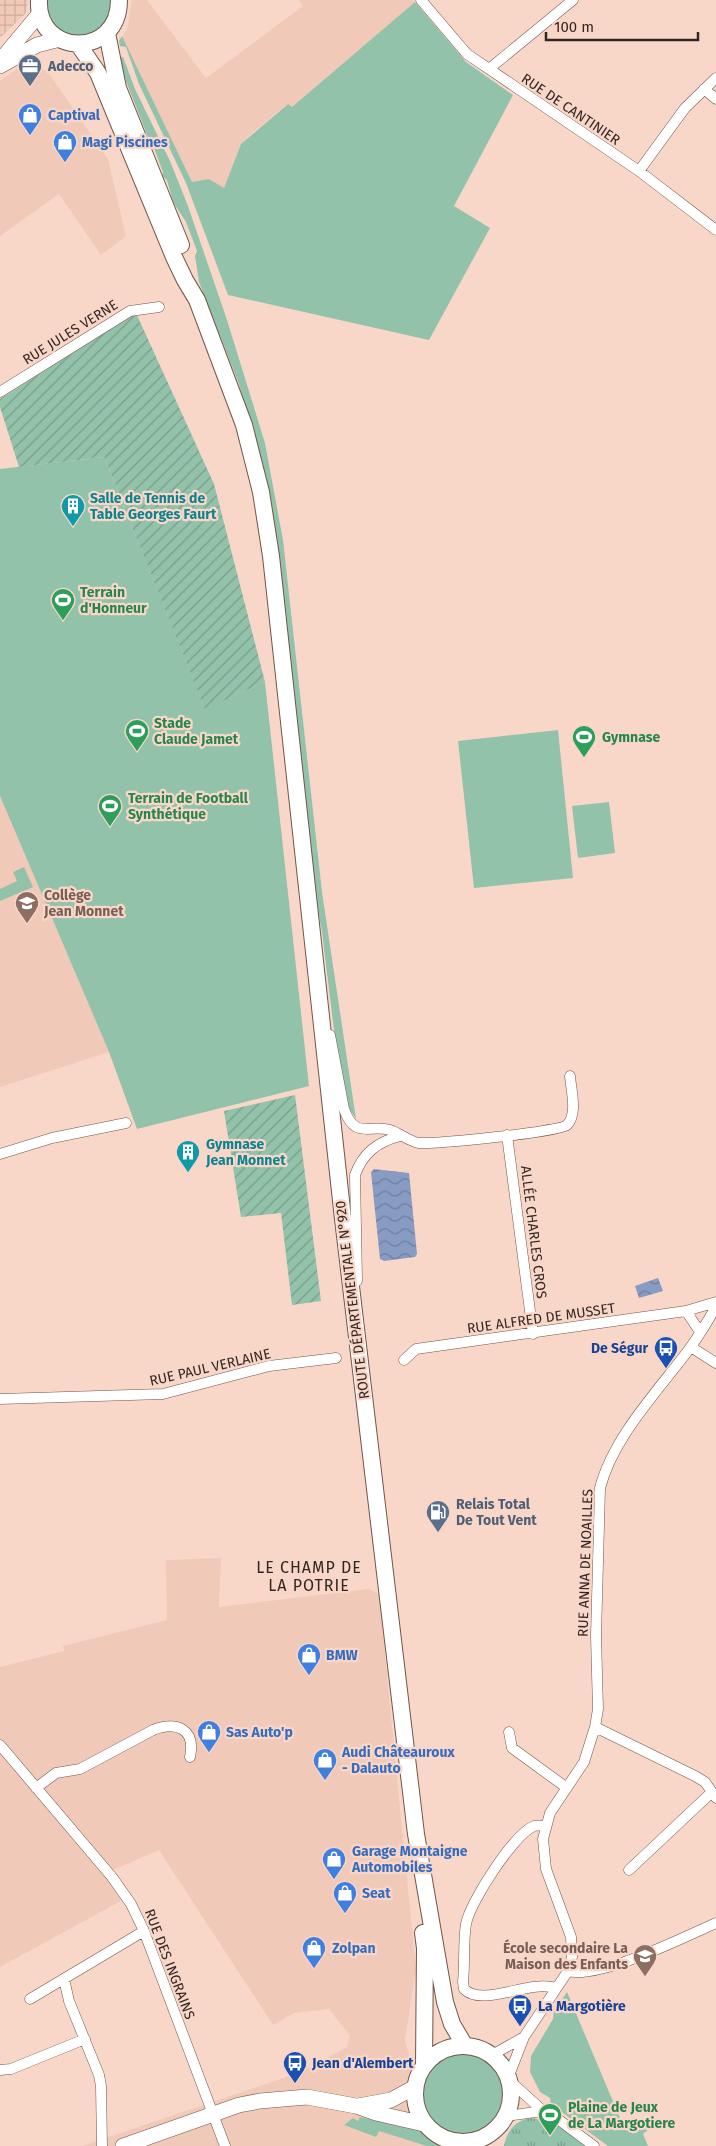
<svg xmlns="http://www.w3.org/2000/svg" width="716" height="2146" font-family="'Fira Sans',sans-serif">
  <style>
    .built { fill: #f1c9b8 }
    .industrial { fill: url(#industrial-grid) }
    .grass { fill: #93c2aa }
    .park { fill: url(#park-tufts) }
    .garden { fill: url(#garden-furrows) }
    .water { fill: url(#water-waves) }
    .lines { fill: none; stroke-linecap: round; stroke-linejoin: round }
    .street-casing { stroke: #715549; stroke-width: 11 }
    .secondary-casing { stroke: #715549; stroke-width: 16 }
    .primary-casing { stroke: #715549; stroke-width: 18 }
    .street { stroke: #fff; stroke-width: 10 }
    .secondary { stroke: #fff; stroke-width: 15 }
    .primary { stroke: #fff; stroke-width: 16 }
    .labels { text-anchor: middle; stroke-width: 4.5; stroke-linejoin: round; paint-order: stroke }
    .service-label { font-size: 14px; font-weight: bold; fill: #4e5e75; stroke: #f8d7c9; text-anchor: start }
    .street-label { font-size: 14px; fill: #332621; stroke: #f8d7c9 }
    .shop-label { font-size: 14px; font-weight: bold; fill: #366cbe; stroke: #f8d7c9; text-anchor: start }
    .culture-label { font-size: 14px; font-weight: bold; fill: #0d838f; stroke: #f8d7c9; text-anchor: start }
    .leisure-label { font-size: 14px; font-weight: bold; fill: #27864d; stroke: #f8d7c9; text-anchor: start }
    .education-label { font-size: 14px; font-weight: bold; fill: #785e54; stroke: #f8d7c9; text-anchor: start }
    .transit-label { font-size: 14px; font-weight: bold; fill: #164399; stroke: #f8d7c9; text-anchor: start }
    .quarter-label { font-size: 16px; letter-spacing: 1px; fill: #332621; stroke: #f8d7c9 }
  </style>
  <defs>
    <pattern id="industrial-grid" width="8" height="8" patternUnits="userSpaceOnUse" patternTransform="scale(1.25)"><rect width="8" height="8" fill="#f1c9b8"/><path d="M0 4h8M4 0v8" fill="none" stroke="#cfac9e"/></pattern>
    <pattern id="park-tufts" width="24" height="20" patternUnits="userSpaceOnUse" patternTransform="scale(1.25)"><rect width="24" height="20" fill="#93c2aa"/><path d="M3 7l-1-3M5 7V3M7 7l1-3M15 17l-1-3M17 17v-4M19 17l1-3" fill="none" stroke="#799d8a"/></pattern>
    <pattern id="garden-furrows" width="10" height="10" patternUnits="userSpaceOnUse" patternTransform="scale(1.25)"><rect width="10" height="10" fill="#93c2aa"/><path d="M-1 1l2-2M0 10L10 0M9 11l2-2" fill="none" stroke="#799d8a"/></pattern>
    <pattern id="water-waves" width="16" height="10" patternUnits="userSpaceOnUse" patternTransform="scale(1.25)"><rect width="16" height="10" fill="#879bc3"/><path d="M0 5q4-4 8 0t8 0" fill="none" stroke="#6f7e9e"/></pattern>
  </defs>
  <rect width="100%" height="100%" fill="#f8d7c9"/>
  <path class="built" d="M132,0H147L206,78L303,6L299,0H413L415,2L292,107L287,104L251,134L241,144L224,188L192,182L122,36L127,29Z
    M32,64L48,72L108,159L126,236L101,255L59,194L0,236V81L17,69Z
    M0,796L109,1052L0,1087Z
    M221,1558L219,1607L369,1589L379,1594L416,1970L405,2040L433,2146H82L301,2072L347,2047L350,2036L329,2009L294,2013L273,2025L159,1850L104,1874L121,1901L0,1967V1667L64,1651L63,1646L167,1620L166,1560Z"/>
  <path class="industrial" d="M0,0H28L26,13L0,38Z"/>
  <path class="grass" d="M39,0H119L111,28L66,42Z
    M415,2L466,62L513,95L454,206L490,228L429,340L228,295L186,183L139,84L126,47L120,46L119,41L122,36L192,182L209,179L224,188L241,144L288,104L292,107Z
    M123,57L135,89L170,161L188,206L227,320L265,443L283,540L322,892L356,1119L347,1105L335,1038L322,932L314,888L246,409L239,384L199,282L195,256L197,251L186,222L173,202L167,180L162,176L163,172L154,148L151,145L117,58Z
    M104,457L205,708L265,682L309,1086L137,1129L109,1052L0,796V469Z
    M558,730L573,878L474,888L458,741Z
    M609,802L615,853L578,858L572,806Z
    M24,867L33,887L0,901V889L17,881L13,872Z
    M567,1992L625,2130L640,2120H660L643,2134L648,2146H608L551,2104L550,2098L540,2092L530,2072L531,2056L553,2019L554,2011Z
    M415 2094a48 48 0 1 1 96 0a48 48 0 1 1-96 0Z
    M360,2117L421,2131L440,2146H427L379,2131L376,2137L344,2125L353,2118L358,2121Z"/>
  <path class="park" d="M531,2118L554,2122L585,2146H504C507,2131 515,2120 531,2118Z"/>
  <path class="garden" d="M136,313L214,484L265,682L205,709L104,457L19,467L0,407V399Z
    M295,1095L321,1301L292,1305L281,1213L241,1217L224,1111Z"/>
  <path class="water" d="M374,1169L409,1173L417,1254L415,1257L384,1261L380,1259L371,1172Z
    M658,1278L663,1291L639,1298L635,1286Z"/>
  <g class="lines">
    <g class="street-casing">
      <path id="street" d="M421,0L467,54L639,171L716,230
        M489,69L573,0
        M704,89L716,99
        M639,171L685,108L716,78
        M0,392L130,311L159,307
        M330,1035L344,1109C355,1140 369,1124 390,1130C400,1133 408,1141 419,1143C435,1144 560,1132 567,1125C578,1114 571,1090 570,1076
        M507,1135L533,1334
        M0,1154L52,1138L126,1123
        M357,1281L355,1175C363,1153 377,1142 400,1136
        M686,1311L700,1332
        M691,1347L716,1363
        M404,1360L416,1349L686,1311L716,1302
        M0,1399L163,1394L269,1366L336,1358
        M595,1727L695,1776L705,1782L716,1798
        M509,1732L512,1748L567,1788
        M0,1745L112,1877L131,1904L144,1931L225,2146
        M36,1788L56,1773L80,1769L153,1730C177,1721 196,1729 190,1757
        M546,1826C542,1826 538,1825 534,1826C514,1834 470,1902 466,1924C463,1942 465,1963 463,1982L464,1989C483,2008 529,1979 556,1988
        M629,1870L712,1792
        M568,1971C599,1980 684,1937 716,1923
        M64,1979L69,2001L99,2075L101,2086L102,2146
        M30,1999L144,1931
        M492,2055L524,2037
        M0,2070L11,2069L85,2039
        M508,2078L524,2037L568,1971L572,1957L571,1937L546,1869L543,1839L550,1813L584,1762L595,1727L598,1709L596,1636L600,1488C613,1438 656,1393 687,1352C698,1338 707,1322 716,1307
        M510,2081L543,2111L555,2117L594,2146
        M506,2116L543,2111"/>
    </g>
    <g class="secondary-casing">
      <path id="secondary" d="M0,61L40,13
        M0,66L37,45L60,39
        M358,2106L391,2100L415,2087
        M123,2146L239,2105L260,2101L307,2097L356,2106L376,2113L424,2124"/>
    </g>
    <g class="primary-casing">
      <path id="primary" d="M39,0C36,56 119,60 119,0
        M107,33L118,88L181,245
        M78,44L98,73L174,257L185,280L197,300L244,425L261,492L271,556L343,1219L416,1834L445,2002L452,2024L465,2046
        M423,1933L425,1948L424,2065
        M415 2094a48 48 0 1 1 96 0a48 48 0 1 1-96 0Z"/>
    </g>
    <use href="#street" class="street"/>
    <use href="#secondary" class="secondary"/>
    <use href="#primary" class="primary"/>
  </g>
  <defs>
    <g id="office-pin" transform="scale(1.25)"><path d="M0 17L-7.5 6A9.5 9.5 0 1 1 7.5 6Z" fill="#5c6f8a" stroke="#f8d7c9"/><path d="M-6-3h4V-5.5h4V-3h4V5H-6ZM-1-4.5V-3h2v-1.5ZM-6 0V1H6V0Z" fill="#fff"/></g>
    <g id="shop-pin" transform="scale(1.25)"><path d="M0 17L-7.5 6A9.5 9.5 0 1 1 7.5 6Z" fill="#3f7fe0" stroke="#f8d7c9"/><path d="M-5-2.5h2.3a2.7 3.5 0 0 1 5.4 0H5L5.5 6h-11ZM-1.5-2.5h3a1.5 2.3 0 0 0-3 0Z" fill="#fff"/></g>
    <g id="building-pin" transform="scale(1.25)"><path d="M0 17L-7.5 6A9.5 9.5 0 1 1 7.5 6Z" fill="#0f9aa8" stroke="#f8d7c9"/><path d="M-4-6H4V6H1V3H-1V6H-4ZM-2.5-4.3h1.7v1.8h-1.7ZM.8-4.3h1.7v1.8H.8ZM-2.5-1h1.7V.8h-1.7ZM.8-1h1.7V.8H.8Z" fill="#fff"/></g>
    <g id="stadium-pin" transform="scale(1.25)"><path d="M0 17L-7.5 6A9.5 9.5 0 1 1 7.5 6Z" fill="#2e9e5b" stroke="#f8d7c9"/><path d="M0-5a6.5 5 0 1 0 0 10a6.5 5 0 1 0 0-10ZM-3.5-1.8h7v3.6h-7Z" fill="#fff"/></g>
    <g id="school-pin" transform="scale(1.25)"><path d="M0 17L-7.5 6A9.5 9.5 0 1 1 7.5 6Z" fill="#8d6e63" stroke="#f8d7c9"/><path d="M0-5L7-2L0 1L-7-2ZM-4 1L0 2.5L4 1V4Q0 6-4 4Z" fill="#fff"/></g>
    <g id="bus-pin" transform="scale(1.25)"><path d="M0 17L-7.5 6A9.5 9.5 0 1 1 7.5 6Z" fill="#1a4fb4" stroke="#f8d7c9"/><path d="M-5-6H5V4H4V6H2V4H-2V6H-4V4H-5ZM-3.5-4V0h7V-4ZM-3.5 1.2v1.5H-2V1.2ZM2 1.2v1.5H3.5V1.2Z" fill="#fff"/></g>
    <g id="fuel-pin" transform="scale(1.25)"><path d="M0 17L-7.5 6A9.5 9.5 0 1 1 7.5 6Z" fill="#5c6f8a" stroke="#f8d7c9"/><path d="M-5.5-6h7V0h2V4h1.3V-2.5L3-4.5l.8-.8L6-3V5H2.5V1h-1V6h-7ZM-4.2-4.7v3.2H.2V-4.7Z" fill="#fff"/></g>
  </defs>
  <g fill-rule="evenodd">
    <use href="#office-pin" x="30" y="66"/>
    <use href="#shop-pin" x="30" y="115"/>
    <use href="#shop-pin" x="65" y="142"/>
    <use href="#building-pin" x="73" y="506"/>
    <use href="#stadium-pin" x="63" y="600"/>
    <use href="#stadium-pin" x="137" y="731"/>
    <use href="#stadium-pin" x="584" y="737"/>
    <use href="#stadium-pin" x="110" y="806"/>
    <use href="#school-pin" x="27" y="903"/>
    <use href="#building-pin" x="188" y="1152"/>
    <use href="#bus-pin" x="666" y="1348"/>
    <use href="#fuel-pin" x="438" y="1512"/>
    <use href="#shop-pin" x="309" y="1655"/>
    <use href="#shop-pin" x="209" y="1732"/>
    <use href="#shop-pin" x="325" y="1760"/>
    <use href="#shop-pin" x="334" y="1859"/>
    <use href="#shop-pin" x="345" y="1893"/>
    <use href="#shop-pin" x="314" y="1948"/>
    <use href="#school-pin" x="645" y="1956"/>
    <use href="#bus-pin" x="520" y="2006"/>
    <use href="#bus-pin" x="295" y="2063"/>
    <use href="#stadium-pin" x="550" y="2115"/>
  </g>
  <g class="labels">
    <g class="service-label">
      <text x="48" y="71">Adecco</text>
      <text x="456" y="1509">Relais Total<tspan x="456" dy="16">De Tout Vent</tspan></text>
    </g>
    <g class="street-label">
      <text transform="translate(571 109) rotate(34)" y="5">RUE DE CANTINIER</text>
      <text transform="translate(70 332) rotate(-32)" y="5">RUE JULES VERNE</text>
      <text transform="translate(534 1232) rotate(83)" y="5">ALLÉE CHARLES CROS</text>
      <text transform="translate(352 1300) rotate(-97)" y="5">ROUTE DÉPARTEMENTALE N°920</text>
      <text transform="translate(541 1318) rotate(-8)" y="5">RUE ALFRED DE MUSSET</text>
      <text transform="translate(210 1367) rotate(-13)" y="5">RUE PAUL VERLAINE</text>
      <text transform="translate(585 1563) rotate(-88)" y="5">RUE ANNA DE NOAILLES</text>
      <text transform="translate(170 1964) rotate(69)" y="5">RUE DES INGRAINS</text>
    </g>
    <g class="shop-label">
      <text x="48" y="120">Captival</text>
      <text x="82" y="147">Magi Piscines</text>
      <text x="326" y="1660">BMW</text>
      <text x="226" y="1737">Sas Auto'p</text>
      <text x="342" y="1757">Audi Châteauroux<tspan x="342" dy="16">- Dalauto</tspan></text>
      <text x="352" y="1856">Garage Montaigne<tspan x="352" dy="16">Automobiles</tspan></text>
      <text x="362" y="1898">Seat</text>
      <text x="332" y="1953">Zolpan</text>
    </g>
    <g class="culture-label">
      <text x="90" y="503">Salle de Tennis de<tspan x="90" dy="16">Table Georges Faurt</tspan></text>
      <text x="206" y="1149">Gymnase<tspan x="206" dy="16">Jean Monnet</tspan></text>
    </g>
    <g class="leisure-label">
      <text x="80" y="597">Terrain<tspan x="80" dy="16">d'Honneur</tspan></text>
      <text x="154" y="728">Stade<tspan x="154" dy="16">Claude Jamet</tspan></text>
      <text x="602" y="742">Gymnase</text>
      <text x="128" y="803">Terrain de Football<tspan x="128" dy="16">Synthétique</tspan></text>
      <text x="568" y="2112">Plaine de Jeux<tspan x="568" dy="16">de La Margotiere</tspan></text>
    </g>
    <g class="education-label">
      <text x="44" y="900">Collège<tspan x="44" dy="16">Jean Monnet</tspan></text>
      <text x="628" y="1953" text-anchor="end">École secondaire La<tspan x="628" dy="16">Maison des Enfants</tspan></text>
    </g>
    <g class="transit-label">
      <text x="648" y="1353" text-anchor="end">De Ségur</text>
      <text x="538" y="2011">La Margotière</text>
      <text x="312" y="2068">Jean d'Alembert</text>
    </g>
    <g class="quarter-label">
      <text x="309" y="1573">LE CHAMP DE<tspan x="309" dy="18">LA POTRIE</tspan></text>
    </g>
  </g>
  <path d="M546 32v8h152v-8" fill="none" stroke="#332621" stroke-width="2.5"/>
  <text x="554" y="32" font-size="15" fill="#332621" stroke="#f8d7c9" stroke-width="4" paint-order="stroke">100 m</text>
</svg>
